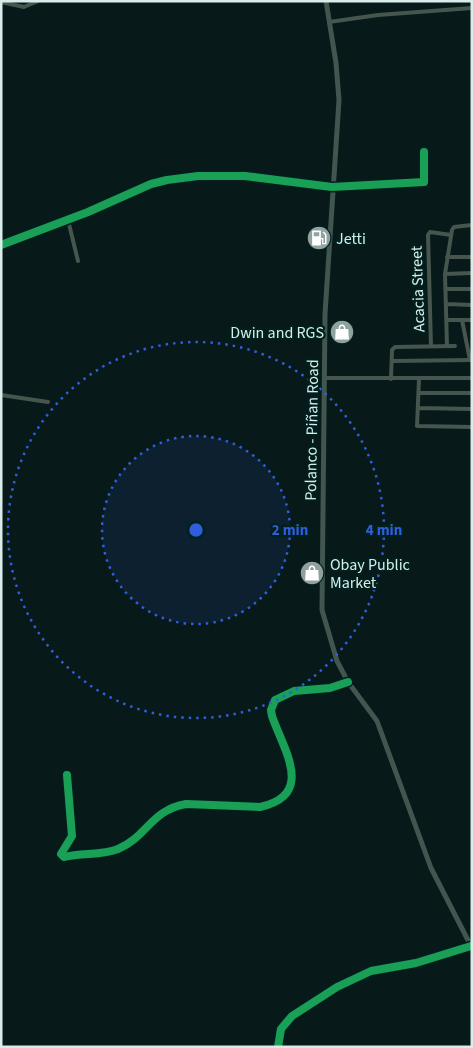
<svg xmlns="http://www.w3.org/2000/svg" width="473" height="1048" font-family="'Source Sans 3',sans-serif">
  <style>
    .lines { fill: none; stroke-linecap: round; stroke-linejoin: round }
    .minor { stroke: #46564e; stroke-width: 4 }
    .major { stroke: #40564e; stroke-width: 5 }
    .cycleway-casing { stroke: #00201f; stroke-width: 11 }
    .cycleway { stroke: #1a9f57; stroke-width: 8 }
    .ring { fill: none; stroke: #305eda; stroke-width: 2.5; stroke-dasharray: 2.5 5 }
    .labels { text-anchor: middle; stroke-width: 4.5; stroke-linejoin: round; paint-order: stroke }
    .poi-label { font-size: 16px; fill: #d9ecea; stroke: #00201f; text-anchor: start }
    .street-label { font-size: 16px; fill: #d9ecea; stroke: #00201f }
    .centre { fill: #305eda; stroke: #00201f; stroke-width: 2.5 }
    .ring-label { font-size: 15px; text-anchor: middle; font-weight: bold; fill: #305eda; stroke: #00201f; stroke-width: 4.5; stroke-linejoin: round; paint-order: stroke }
  </style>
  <rect width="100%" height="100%" fill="#071918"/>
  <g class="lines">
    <path class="minor" d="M1,2L24,7L38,1
      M329,22L378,15L472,8
      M68,220L78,261
      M1,245L88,212L151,184L167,180L198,176H245L332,187L424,182V152
      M447,257H472
      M445,274L472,273
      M446,289H472
      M447,304L472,305
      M447,320H472
      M462,320L470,360
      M431,346L428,235L430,232L451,235
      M447,346L445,274L452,230L454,227L472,225
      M392,361L472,360
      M325,378H472
      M391,379L392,350L395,347L455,346
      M419,379L417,426L472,427
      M419,393H472
      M1,395L48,402
      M418,408L472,409
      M67,775L72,836L61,854L64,857C82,852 101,856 118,849C147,837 151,810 186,804L260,807C316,795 283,749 272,716L271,710L275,700L294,691L330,688L348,682
      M278,1047L281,1029L292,1016L337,987L371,971L416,963L471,946"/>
    <path class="major" d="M326,1L336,63L339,100L325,314L322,610L337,661L348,682L377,721L431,868L472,948"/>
    <g class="cycleway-casing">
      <path id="cycleway" d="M1,245L88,212L151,184L167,180L198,176H245L332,187L424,182V152
        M67,775L72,836L61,854L64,857C82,852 101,856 118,849C147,837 151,810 186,804L260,807C316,795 283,749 272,716L271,710L275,700L294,691L330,688L348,682
        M278,1047L281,1029L292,1016L337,987L371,971L416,963L471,946"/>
    </g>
    <use href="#cycleway" class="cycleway"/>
  </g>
  <circle cx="196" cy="530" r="94" fill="#305eda" fill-opacity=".12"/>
  <g class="ring">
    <circle cx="196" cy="530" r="94"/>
    <circle cx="196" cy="530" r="188"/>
  </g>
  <defs>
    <g id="fuel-disc" transform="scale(1.25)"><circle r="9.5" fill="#90a2a0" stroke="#00201f"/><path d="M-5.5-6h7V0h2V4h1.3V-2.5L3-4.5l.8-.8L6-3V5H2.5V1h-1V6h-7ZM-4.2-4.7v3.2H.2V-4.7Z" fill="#fff"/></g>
    <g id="shop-disc" transform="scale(1.25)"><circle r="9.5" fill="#90a2a0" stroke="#00201f"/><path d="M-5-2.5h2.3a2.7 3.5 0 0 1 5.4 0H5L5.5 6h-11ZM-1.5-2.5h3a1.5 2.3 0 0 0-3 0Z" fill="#fff"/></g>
  </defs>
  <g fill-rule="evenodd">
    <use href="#fuel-disc" x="319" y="238"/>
    <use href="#shop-disc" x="342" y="332"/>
    <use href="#shop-disc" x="312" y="573"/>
  </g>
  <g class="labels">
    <g class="poi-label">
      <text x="336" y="244">Jetti</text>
      <text x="324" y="338" text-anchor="end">Dwin and RGS</text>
      <text x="330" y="570">Obay Public<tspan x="330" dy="18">Market</tspan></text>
    </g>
    <g class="street-label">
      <text transform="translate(417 289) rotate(-92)" y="6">Acacia Street</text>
      <text transform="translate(311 430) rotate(-89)" y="6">Polanco - Piñan Road</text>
    </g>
  </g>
  <circle cx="196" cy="530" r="8" class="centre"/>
  <g class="ring-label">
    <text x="290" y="535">2 min</text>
    <text x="384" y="535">4 min</text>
  </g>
  <rect width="473" height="1048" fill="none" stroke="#d9ecea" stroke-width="5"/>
</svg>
